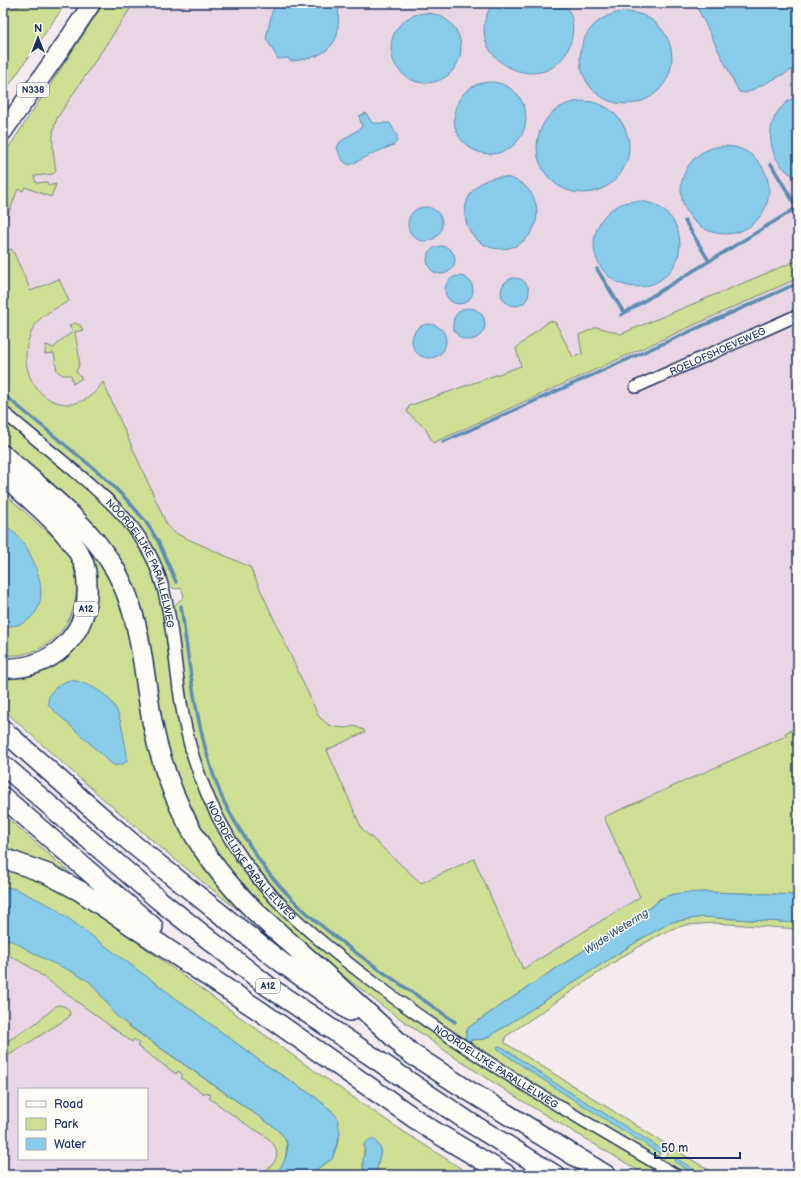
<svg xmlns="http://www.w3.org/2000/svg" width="801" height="1178" font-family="'Balsamiq Sans',sans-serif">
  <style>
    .built { fill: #e9d6e4; fill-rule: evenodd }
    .green { fill: #cedf94; stroke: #748779 }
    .water { fill: #89ccea; stroke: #5d8db2 }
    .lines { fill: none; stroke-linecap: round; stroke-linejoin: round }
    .stream { stroke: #5d8db2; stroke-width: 3.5 }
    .minor-casing { stroke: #1b2f5e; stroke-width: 14 }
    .primary-casing { stroke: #1b2f5e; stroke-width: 20 }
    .motorway-casing { stroke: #1b2f5e; stroke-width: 22 }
    .minor { stroke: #fdfcf7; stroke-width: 11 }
    .primary { stroke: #fdfcf7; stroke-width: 17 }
    .motorway { stroke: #fdfcf7; stroke-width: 19 }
    .labels { text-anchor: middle; stroke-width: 3; stroke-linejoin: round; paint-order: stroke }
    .shield { fill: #fdfcf7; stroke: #5f6c8c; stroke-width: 1 }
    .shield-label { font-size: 9px; font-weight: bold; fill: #1b2f5e }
    .street-label { font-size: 10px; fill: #1b2f5e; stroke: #fdfcf7 }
    .water-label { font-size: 11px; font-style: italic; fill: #365681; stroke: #fdfcf7 }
  </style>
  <rect width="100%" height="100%" fill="#f4ebee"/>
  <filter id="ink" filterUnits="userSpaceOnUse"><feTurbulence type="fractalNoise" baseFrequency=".025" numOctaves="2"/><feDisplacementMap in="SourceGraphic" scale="8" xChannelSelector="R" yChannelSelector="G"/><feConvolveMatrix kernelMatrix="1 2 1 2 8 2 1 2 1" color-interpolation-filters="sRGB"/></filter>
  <g filter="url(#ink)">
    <path class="built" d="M128,3H798V912L707,907L491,1022L468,1001L193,577L3,380V185Z
      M3,918L324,1151L334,1153L372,1175H3ZM19,1089H147V1159H19Z"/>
    <path class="green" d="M24,3H66L3,94V11L18,6Z
      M104,3H134L57,118C50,136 53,152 56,171L53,174L34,176L36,183L47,182L48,186L56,184L51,197L25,187L23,191L18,189L4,225L3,233V156Z
      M3,236L4,241L8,250L12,249L31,291L59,279L69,301C59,307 46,312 38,321C33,327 29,337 27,346C18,395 73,428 103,382L167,525L172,531L177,534L250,567L319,717L329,725L335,727L347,728L354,726L364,730L365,732L327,750L362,829L421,883L474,859L523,969L640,897L604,817L786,736L785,733L798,727V895L709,892L684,893L671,895L659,899L654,905L546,975L469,1027C466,1032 466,1036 470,1042L471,1040L485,1039L644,937L672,922L703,917L798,923V929L715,923L686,925L672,929L657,936L620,958L505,1037V1043L666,1144L658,1157L653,1158L427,1019L287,908L251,865L221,817L193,747L171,611L174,606L184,596L181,588L176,589L167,586L151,548L3,408Z
      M798,260V278L433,443L425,428L407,412L409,406L521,366L516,348L549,321L555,322L573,357L582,354L579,335L597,327L621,334Z
      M74,323L80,325L83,330L75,332C76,343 83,362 76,372L82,378L73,384L71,375H63L57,371L54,353L45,354L46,345L54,348L61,340L73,332L69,326Z
      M3,415L119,514L151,562L164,606L179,706L230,845L360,976L672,1175H646L527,1104L454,1057L381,1005L326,962L265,909L237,880L220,858L203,833L188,806L167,748L146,631L83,515L3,443Z
      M3,492C15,503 27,514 39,525C49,533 60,541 67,553C95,600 58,661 3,655Z
      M76,527L119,589L172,805L294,953C193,877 96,795 3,709V675C18,672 34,671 49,667C60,663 70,654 77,645C93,626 100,599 95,575C91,559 82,542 76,527Z
      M3,814L101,900L3,853Z
      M3,866L44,882L64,892L90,908L302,1062L392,1124L471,1175H378L377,1168L381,1149L364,1145L363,1169L365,1175H308L332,1159L337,1146L340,1133L332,1111L315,1097L263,1063L152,981L127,1025L274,1127L284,1137L287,1145L285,1160L281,1168L273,1175H257C263,1171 271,1168 274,1162C286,1143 256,1131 244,1123C232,1115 221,1106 209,1098L211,1095L206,1092L204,1094L181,1078L183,1075L178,1071L176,1074L137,1046L139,1043L134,1039L132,1042L30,967L3,952Z
      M59,1005C65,1006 69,1008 70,1014L68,1018L11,1054H8L6,1052L3,1053V1044L36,1023L56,1006Z
      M671,1147L712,1172L710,1175C692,1175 676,1177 663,1162V1160Z"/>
    <path class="water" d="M277,3H339C338,13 339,25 337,35C331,55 308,60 290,61L288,58L278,59L266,38L272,12Z
      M493,3H565C573,15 575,30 570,44C549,105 455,59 493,3Z
      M695,3H796L798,8V67L746,93L739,92Z
      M580 58a46 46 0 1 1 92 0a46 46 0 1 1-92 0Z
      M391 48a35 35 0 1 1 70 0a35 35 0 1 1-70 0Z
      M454 118a36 36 0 1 1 72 0a36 36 0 1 1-72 0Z
      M798,96V178C762,163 761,110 798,96Z
      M537 147a46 46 0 1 1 92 0a46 46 0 1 1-92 0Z
      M366,113L372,123H390L397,136V141L394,145L376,152L350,165C341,162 340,156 337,147L340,142L362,127L359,116Z
      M681 190a44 44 0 1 1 88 0a44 44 0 1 1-88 0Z
      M465 213a36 36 0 1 1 72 0a36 36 0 1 1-72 0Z
      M594 244a43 43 0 1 1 86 0a43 43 0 1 1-86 0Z
      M408 224a17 17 0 1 1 34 0a17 17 0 1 1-34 0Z
      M427 260a14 14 0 1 1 28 0a14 14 0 1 1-28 0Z
      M445 290a14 14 0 1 1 28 0a14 14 0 1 1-28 0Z
      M501 292a14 14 0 1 1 28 0a14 14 0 1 1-28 0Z
      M453 324a16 16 0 1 1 32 0a16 16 0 1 1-32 0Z
      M412 341a17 17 0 1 1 34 0a17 17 0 1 1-34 0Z
      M3,523C13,531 22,539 28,550C34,561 41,579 41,592C41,615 25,628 3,626Z
      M69,680C86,681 110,694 117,711C122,723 124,740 127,754V761C122,765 119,766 113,765L49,706C45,692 58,685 69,680Z
      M3,886L16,889L53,907L263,1063L315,1097L332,1111L337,1117L340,1133L332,1159L308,1175H273C283,1167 293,1149 284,1137C281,1133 277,1130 274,1127L125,1023L114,1014L107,1003L90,982L71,971L48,961L12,941L3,938Z
      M709,892L798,895V923L703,917L672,922L644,937L485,1039L471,1040L469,1042L465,1038L467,1030L469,1027L546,975L654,905C666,890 691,893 709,892Z
      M498,1046L502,1047L555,1083L662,1149L659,1153L563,1093L500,1051L497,1048Z
      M372,1138L376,1141L381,1149L377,1168L378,1175H365L363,1161L365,1149L364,1144Z
      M676,1158L702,1175H695L674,1161Z"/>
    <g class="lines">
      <path class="stream" d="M771,164L797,208
        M685,221L709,261
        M597,269L624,313
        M621,315L798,207
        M3,394L103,476L129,502L146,522L158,541L176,582
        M443,442L798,283
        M181,606C190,668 196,732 219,790C225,807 235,822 245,838C253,850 261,864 270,875C320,935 392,977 455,1022"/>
      <g class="minor-casing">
        <g id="minor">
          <path id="s1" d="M636,387L798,315"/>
          <path id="s2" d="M3,412C24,429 44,446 65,463C97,490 129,515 149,552C174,598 173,663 183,714C191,758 207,801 230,839C264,897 316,939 369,979C466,1053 571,1114 676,1175"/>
        </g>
      </g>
      <g class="primary-casing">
        <path id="primary" d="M3,132L62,48L92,3"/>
      </g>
      <g class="motorway-casing">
        <path id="motorway" d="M3,455C42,489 90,525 116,571C141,616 143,671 152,721C159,757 171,791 188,824C209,863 238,897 271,926C282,936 294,946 305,956C342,989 377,1022 414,1056
          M3,475C30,500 65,526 82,559C86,567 87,577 87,586C90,634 51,671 3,668
          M3,730L81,799L134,845L281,962L350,1011
          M3,765L159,900L269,987L469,1122L555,1175
          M3,797L153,927
          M3,858L48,874L80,891L260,1011L427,1127L507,1175
          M403,1048L461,1086L606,1175"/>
      </g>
      <use href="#minor" class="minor"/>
      <use href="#primary" class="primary"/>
      <use href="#motorway" class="motorway"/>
    </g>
  </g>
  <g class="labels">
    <g class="shield">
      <rect x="17" y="83" width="32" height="14" rx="3"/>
      <rect x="74" y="602" width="24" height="14" rx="3"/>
      <rect x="256" y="979" width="24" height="14" rx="3"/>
    </g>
    <g class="shield-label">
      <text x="33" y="93">N338</text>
      <text x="86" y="612">A12</text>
      <text x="268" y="989">A12</text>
    </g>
    <g class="street-label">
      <text dy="4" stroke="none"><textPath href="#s1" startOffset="89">ROELOFSHOEVEWEG</textPath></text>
      <text dy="4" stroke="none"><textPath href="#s2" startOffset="210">NOORDELIJKE PARALLELWEG</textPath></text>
      <text dy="4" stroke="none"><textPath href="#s2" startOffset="534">NOORDELIJKE PARALLELWEG</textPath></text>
      <text dy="4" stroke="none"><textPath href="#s2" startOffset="857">NOORDELIJKE PARALLELWEG</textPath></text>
    </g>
    <g class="water-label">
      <text transform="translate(616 931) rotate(-33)" y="4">Wijde Wetering</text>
    </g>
  </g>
  <rect width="801" height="1178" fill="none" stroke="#fdfcf7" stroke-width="16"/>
  <rect x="8" y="8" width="785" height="1162" fill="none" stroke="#1b2f5e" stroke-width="1.5" filter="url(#ink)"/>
  <rect x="18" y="1088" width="130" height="72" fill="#fdfcf7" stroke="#a3aaba"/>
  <rect x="26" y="1101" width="20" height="6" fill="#fdfcf7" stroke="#a3aaba"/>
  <text x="54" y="1108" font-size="12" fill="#1b2f5e">Road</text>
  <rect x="26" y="1118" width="20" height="12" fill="#cedf94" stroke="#a3aaba"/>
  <text x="54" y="1128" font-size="12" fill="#1b2f5e">Park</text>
  <rect x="26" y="1138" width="20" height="12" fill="#89ccea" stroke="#a3aaba"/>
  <text x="54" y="1148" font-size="12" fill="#1b2f5e">Water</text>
  <g transform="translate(38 38)" stroke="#fdfcf7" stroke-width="3" paint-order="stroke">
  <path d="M0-3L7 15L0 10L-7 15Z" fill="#1b2f5e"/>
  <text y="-6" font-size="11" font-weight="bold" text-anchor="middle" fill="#1b2f5e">N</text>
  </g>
  <path d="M655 1152v6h85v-6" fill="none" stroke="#1b2f5e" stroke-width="2"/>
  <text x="661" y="1152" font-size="12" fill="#1b2f5e" stroke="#fdfcf7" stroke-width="3" paint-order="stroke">50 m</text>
</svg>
